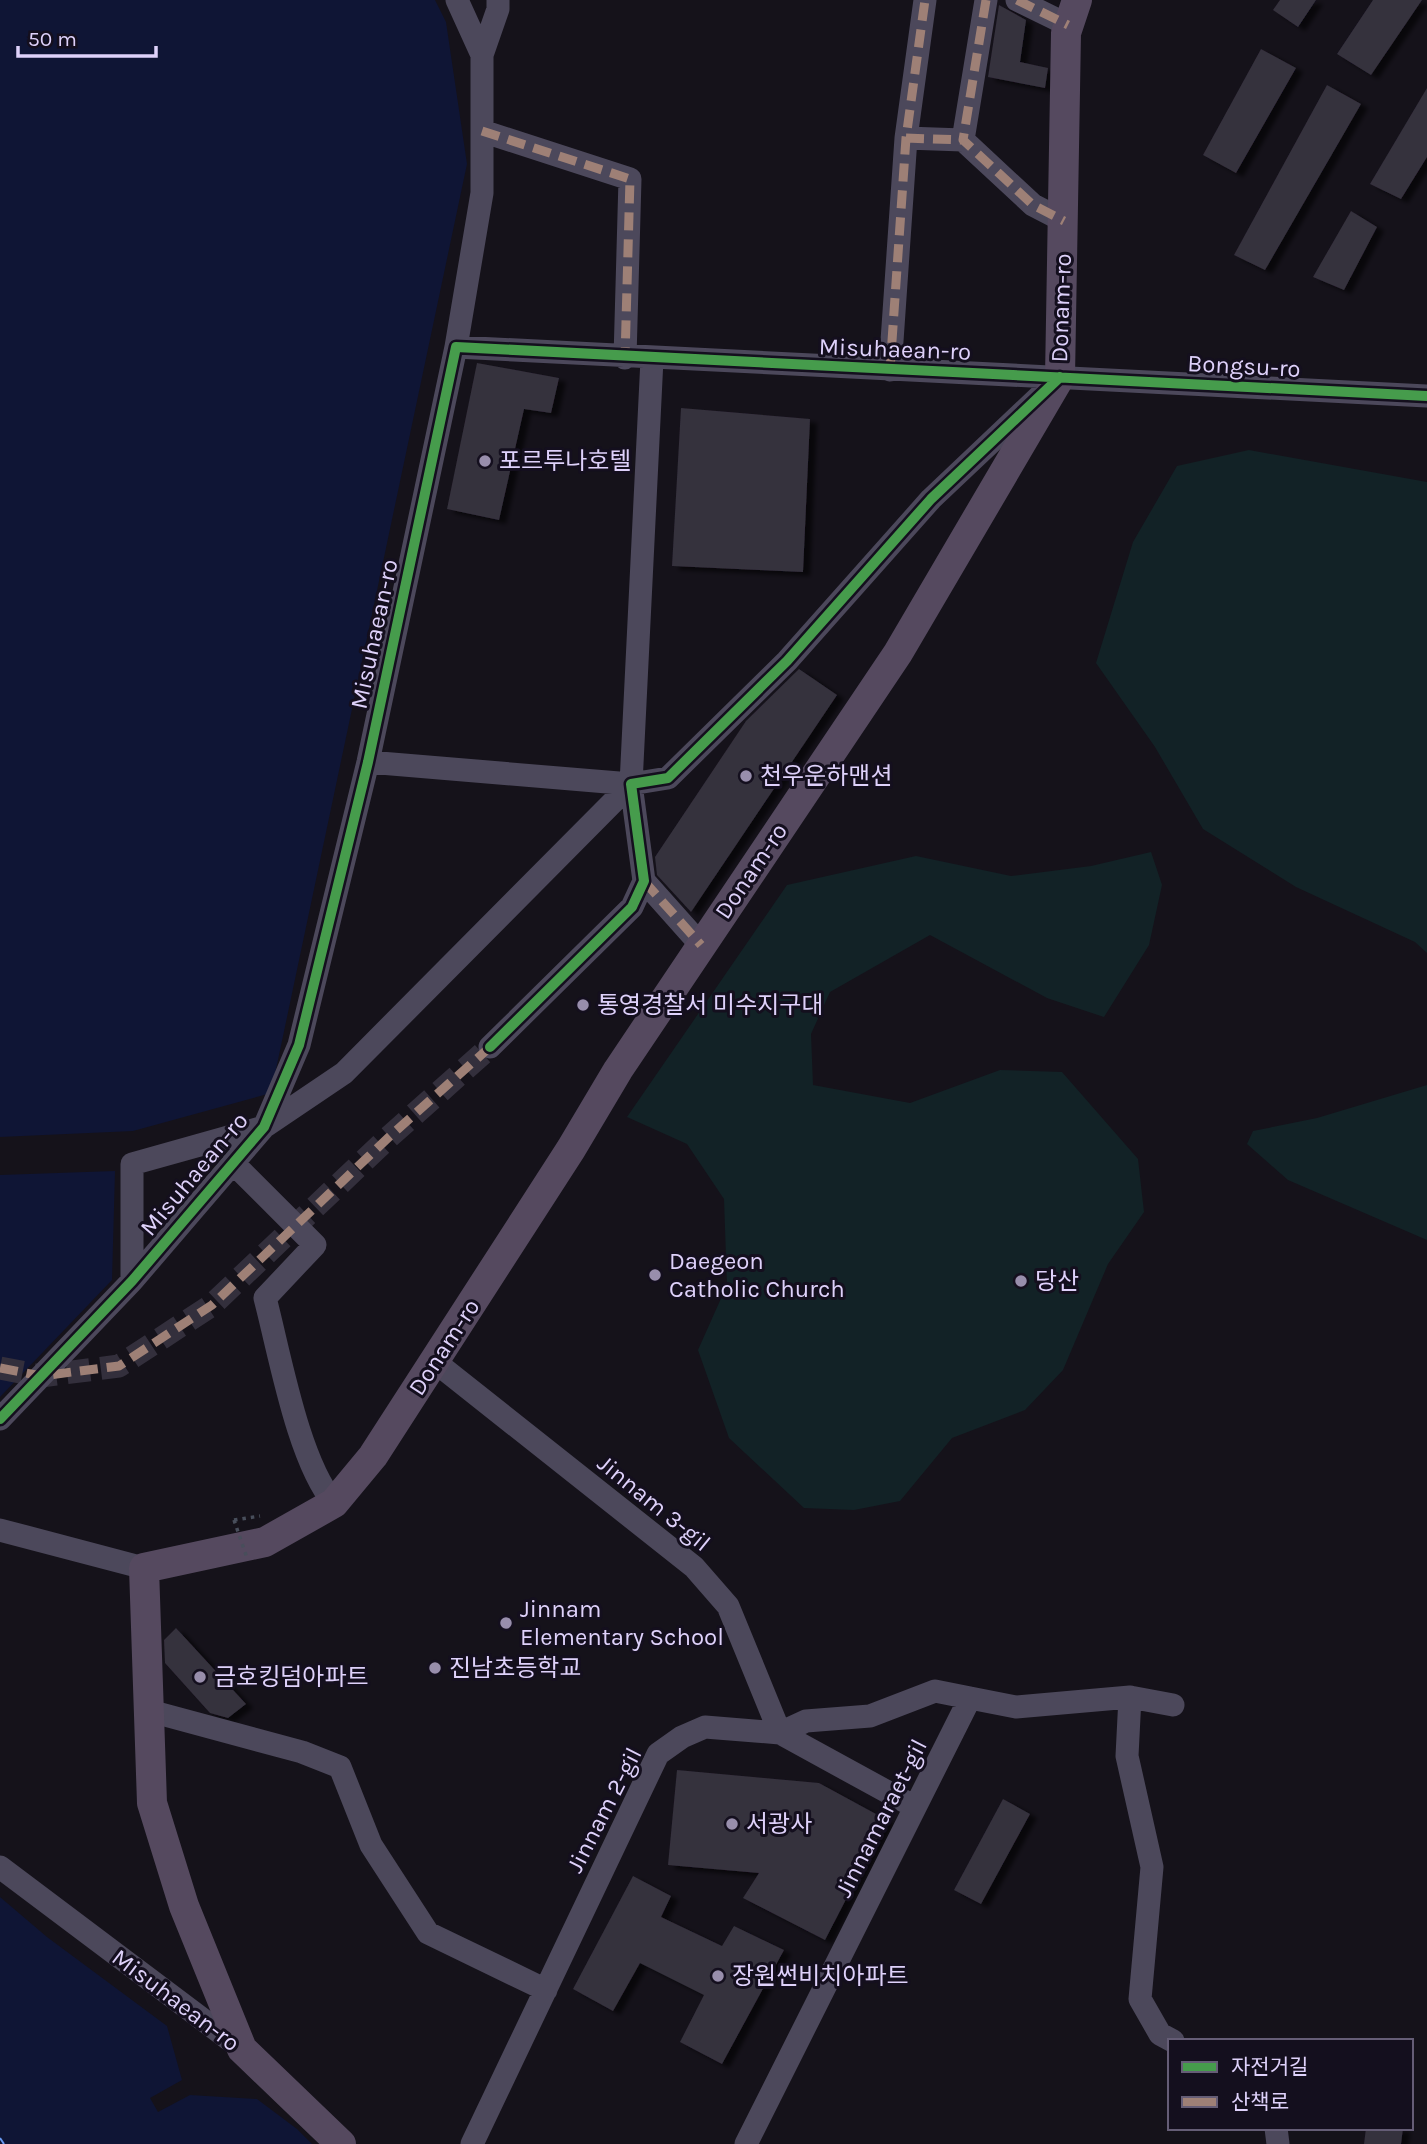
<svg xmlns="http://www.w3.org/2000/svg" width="1427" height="2144" font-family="Karla,'Noto Sans KR',sans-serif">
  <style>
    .green { fill: #122226 }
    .water { fill: #0f1535 }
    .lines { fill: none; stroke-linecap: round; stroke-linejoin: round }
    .ferry { stroke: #6998f0; stroke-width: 2; stroke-dasharray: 9 7; stroke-linecap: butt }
    .building { fill: #35303d; filter: url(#shadow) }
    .minor-tunnel { stroke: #332f3c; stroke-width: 23; stroke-dasharray: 23 11; stroke-linecap: butt }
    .path { stroke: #484e5b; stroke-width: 3.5; stroke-dasharray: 3.5 5; stroke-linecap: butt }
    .minor { stroke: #4c485b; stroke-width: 23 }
    .major { stroke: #55495f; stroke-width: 30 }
    .path-bridge { stroke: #484e5b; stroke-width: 3.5; stroke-dasharray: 3.5 5; stroke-linecap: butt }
    .quiet { stroke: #9e8076; stroke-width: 9; stroke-dasharray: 18 9; stroke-linecap: butt }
    .cycleway-casing { stroke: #140f1e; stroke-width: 15 }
    .cycleway { stroke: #469c4c; stroke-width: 10 }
    .poi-dot { fill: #988eac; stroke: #140f1e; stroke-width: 2.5 }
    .labels { text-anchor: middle; stroke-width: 6; stroke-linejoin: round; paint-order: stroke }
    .street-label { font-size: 24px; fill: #ded1fa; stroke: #140f1e }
    .poi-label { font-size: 24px; fill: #ded1fa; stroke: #140f1e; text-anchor: start }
  </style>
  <defs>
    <filter id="shadow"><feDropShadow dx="7" dy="4" stdDeviation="2" flood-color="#0009"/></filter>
  </defs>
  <rect width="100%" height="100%" fill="#15121a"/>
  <path class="green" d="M1249,450L1427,482V953L1415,942L1296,887L1203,829L1155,747L1096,663L1133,542L1177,466Z
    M1151,852L1162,885L1149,945L1104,1017L1047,998L930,935L830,992L811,1034L813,1085L910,1103L1000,1070L1062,1072L1138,1159L1144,1212L1108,1264L1063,1370L1025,1410L952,1438L900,1501L854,1510L804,1508L729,1438L698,1350L727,1285L724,1199L687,1144L627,1117L787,885L916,856L1011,876L1091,866Z
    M1427,1085V1240L1288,1180L1247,1144L1253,1131L1317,1118Z"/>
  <path class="water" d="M0,0H435L446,22L467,164L271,1093L133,1131L0,1137Z
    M115,1171L112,1280L0,1397V1175Z
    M0,1897L47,1937L167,2026L182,2080L150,2098L158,2112L190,2095L257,2099L297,2129L312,2144H0Z"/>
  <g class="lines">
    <path class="ferry" d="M0,2138L4,2144"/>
  </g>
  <path class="building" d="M1280,0H1316L1298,27L1273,10Z
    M1373,0H1422L1371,75L1337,54Z
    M999,5L1026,20L1020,62L1048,68L1045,88L988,77Z
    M1261,49L1296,68L1236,173L1203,155Z
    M1327,85L1361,104L1265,270L1234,255Z
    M1427,88V157L1401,199L1370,184Z
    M1351,211L1377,227L1344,290L1313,277Z
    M477,363L559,378L551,413L524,409L499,520L447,509Z
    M681,408L810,419L803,572L672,566Z
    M799,669L837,695L691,912L657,875L655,857L746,721Z
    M176,1628L246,1704L228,1718L210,1713L165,1663L164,1640Z
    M677,1770L819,1783L887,1820L825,1940L743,1898L759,1873L668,1865Z
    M1003,1799L1030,1814L981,1904L954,1890Z
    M633,1876L671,1896L661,1917L722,1946L734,1926L784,1950L722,2064L680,2042L704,1995L640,1963L613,2011L573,1989Z
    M1366,2128H1403L1401,2144H1364Z"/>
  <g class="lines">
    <path class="minor-tunnel" d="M0,1368L41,1376L119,1366L212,1305L389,1137L490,1047"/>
    <path class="path" d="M234,1520L260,1516"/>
    <path class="minor" d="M457,0L482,55
      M986,0L963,140L1033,205L1064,221
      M1017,0L1068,25
      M482,131L630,179L625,358
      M906,138L963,140
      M456,347L482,193V55L498,9V0
      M890,370L906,138L925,0
      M368,762L631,784
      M644,881L701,945
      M490,1047L632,907L644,881L631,784L668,778L787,661L931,499L1045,391
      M233,1163L315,1245L265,1298C280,1355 298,1460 334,1503
      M132,1281V1164L264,1127L344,1073L631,784L652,359
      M434,1361L694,1567L728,1606L780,1733L806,1721L870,1716L935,1691L970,1698
      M0,1419L132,1281L264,1127L299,1045L368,762L456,347L1427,396
      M0,1530L144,1568
      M1130,1697L1127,1756L1152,1867L1140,1999L1160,2034L1173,2041
      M150,1711L302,1752L340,1767L371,1845L428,1933L546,1990
      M0,1867L242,2049
      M1276,2128L1278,2144
      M472,2144L658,1754L682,1737L705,1727L780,1733L915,1807
      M746,2144L970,1698L1016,1707L1130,1697L1173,1705"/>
    <path class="major" d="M341,2144L242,2049L184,1906L152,1803L144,1568L265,1542L334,1503L373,1456L571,1149L618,1070L898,653L1060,377L1066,33L1077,0"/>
    <path class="path-bridge" d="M234,1520L247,1558"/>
    <path class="quiet" d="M986,0L963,140L1033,205L1064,221
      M1017,0L1068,25
      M482,131L630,179L625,358
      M906,138L963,140
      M890,370L906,138L925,0
      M644,881L701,945
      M0,1368L41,1376L119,1366L212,1305L389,1137L490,1047"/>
    <g class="cycleway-casing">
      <path id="cycleway" d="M490,1047L632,907L644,881L631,784L668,778L787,661L931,499L1060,377
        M0,1419L132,1281L264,1127L299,1045L368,762L456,347L1427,396"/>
    </g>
    <use href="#cycleway" class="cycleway"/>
  </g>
  <g class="poi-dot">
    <circle cx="485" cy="461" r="7"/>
    <circle cx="746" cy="776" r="7"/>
    <circle cx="583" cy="1005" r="7"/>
    <circle cx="655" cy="1275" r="7"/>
    <circle cx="1021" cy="1281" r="7"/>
    <circle cx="506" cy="1623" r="7"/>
    <circle cx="435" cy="1668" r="7"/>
    <circle cx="200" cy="1677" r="7"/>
    <circle cx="732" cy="1824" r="7"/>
    <circle cx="718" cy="1976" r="7"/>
  </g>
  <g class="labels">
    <g class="street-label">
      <text transform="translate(1061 308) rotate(-88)" y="8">Donam-ro</text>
      <text transform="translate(895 349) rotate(2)" y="8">Misuhaean-ro</text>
      <text transform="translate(1244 366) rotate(3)" y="8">Bongsu-ro</text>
      <text transform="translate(374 634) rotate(-78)" y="8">Misuhaean-ro</text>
      <text transform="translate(751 871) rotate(-56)" y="8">Donam-ro</text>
      <text transform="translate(194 1174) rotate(-50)" y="8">Misuhaean-ro</text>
      <text transform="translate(444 1347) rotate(-57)" y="8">Donam-ro</text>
      <text transform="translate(654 1503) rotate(39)" y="8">Jinnam 3-gil</text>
      <text transform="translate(604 1810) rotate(-63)" y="8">Jinnam 2-gil</text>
      <text transform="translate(881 1818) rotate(-63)" y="8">Jinnamaraet-gil</text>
      <text transform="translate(176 2000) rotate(37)" y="8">Misuhaean-ro</text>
    </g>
    <g class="poi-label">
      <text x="499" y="469">포르투나호텔</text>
      <text x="760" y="784">천우운하맨션</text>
      <text x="597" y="1013">통영경찰서 미수지구대</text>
      <text x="669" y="1269">Daegeon<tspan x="669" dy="28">Catholic Church</tspan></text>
      <text x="1035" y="1289">당산</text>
      <text x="520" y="1617">Jinnam<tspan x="520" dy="28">Elementary School</tspan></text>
      <text x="449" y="1676">진남초등학교</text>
      <text x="214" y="1685">금호킹덤아파트</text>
      <text x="746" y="1832">서광사</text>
      <text x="732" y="1984">장원썬비치아파트</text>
    </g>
  </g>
  <rect x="1168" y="2039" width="245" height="91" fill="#140f1e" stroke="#655d76" stroke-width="2"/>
  <rect x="1182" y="2062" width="35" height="10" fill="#469c4c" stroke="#655d76" stroke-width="2"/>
  <text x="1231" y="2074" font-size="21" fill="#ded1fa">자전거길</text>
  <rect x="1182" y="2097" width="35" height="10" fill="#9e8076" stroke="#655d76" stroke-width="2"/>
  <text x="1231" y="2109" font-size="21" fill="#ded1fa">산책로</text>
  <path d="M18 46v10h138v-10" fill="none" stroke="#ded1fa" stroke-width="3.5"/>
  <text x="28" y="46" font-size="21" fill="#ded1fa" stroke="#140f1e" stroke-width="5" paint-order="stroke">50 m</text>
</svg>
